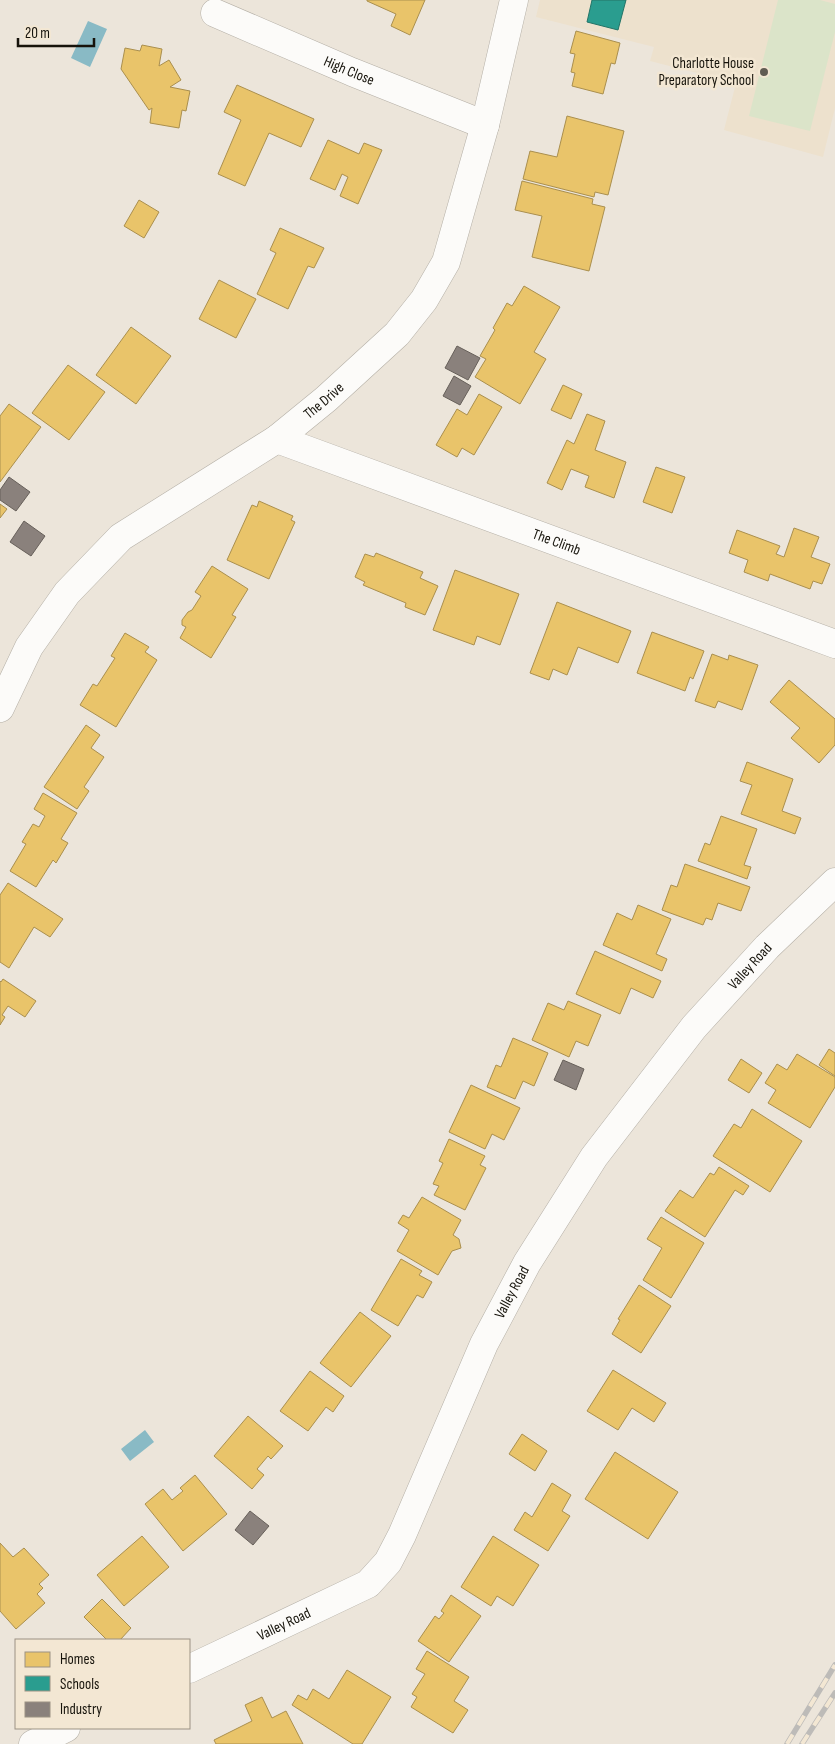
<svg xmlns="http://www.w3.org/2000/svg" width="835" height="1744" font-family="'Sofia Sans Condensed',sans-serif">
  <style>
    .built { fill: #ede1cd }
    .green { fill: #dbe4c9 }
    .water { fill: #89bac5 }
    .homes { fill: #e9c46a; stroke: #aa8f4e }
    .schools { fill: #2a9d8f; stroke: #247467 }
    .industry { fill: #8a817c; stroke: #67605a }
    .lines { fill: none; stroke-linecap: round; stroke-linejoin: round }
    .street-casing { stroke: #b4afa6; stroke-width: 29 }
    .street { stroke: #fcfbf9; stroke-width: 28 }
    .rail-casing { stroke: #bdbbb8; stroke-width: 5.5 }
    .rail { stroke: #f3e7d3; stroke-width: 4; stroke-dasharray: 11; stroke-linecap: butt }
    .poi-dot { fill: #615c53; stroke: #f3e7d3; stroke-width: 2 }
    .labels { text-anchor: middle; stroke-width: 5; stroke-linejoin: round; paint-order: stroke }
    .poi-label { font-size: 15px; fill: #16130b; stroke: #f3e7d3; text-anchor: end }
    .street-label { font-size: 15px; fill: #16130b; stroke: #f3e7d3 }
  </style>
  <rect width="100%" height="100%" fill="#ece5da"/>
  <path class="built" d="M540,0H835V108L823,157L724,130L736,83L650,61L654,47L536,17Z"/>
  <path class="green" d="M778,0H820L835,4V32L810,131L749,116Z"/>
  <path class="water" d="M88,21L107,29L90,67L71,58Z
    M145,1430L154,1442L130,1461L121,1449Z"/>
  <path class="homes" d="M367,0H425L410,35L391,26L396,14L367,1Z
    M576,31L620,43L615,64L611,63L603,94L572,86L575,73L571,72L575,54L570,53Z
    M142,45L162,49L159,66L169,60L181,80L170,87L190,91L186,111L182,110L179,128L150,123L152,108L149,110L121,69L125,48L140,51Z
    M237,85L314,119L301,147L269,133L245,186L218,174L241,120L224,112Z
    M567,116L624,131L608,195L595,192L594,197L523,179L530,151L557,157Z
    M328,140L359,154L364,143L382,150L358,204L340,196L348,177L342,174L335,190L310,179Z
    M522,181L593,199L592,204L605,207L589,271L532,257L542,216L515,210Z
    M139,200L159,212L144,238L124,226Z
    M280,228L324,248L314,268L308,266L288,309L257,294L276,253L270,250Z
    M219,280L256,299L236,338L199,319Z
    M524,286L560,307L534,352L546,359L520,404L475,377L486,359L480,356L495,330L493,328L507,303L512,306Z
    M131,327L171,356L136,404L96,375Z
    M68,365L105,392L69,440L32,413Z
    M563,385L582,394L571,419L551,410Z
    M479,394L502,407L474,455L462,448L457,457L436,445L457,409L467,415Z
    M9,404L41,427L0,482V416Z
    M587,414L605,421L595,450L626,462L614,498L585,487L589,476L571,469L562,490L547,483L567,440L574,444Z
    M656,467L685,477L672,513L643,502Z
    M259,501L293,516L291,520L295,522L269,579L227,560L252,505L257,507Z
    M0,504L7,509L0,518Z
    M794,528L819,537L811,557L830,564L822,584L813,581L810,589L770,574L768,581L744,572L748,560L729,553L737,530L780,546L776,554L784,557Z
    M376,553L423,572L420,578L438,586L425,615L405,607L406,603L363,585L365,582L355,577L365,554L374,557Z
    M212,566L248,589L232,615L236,617L211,658L180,638L186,627L182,625V620L188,612L192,610L201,596L195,592Z
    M455,570L519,594L500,645L477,636L474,645L433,630Z
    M557,602L631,631L618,663L578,647L567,675L553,669L549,680L530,673Z
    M652,632L704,651L693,679L690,677L685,691L637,673Z
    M125,633L149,647L145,652L157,660L116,727L80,705L93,684L97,686L115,658L111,656Z
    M712,654L728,660L729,655L758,665L742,710L718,701L715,708L695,701Z
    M789,680L835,719V745L819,763L791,738L800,728L770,702Z
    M86,725L100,735L91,748L104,757L84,787L89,791L77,809L44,787Z
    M747,762L793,779L782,811L801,818L795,834L741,814L752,785L740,781Z
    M43,793L77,813L61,839L68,843L56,863L53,860L36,887L10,871L26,844L22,842L33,824L39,827L45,816L34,809Z
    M721,816L757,829L744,865L751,867L747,879L698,861L705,843L710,845Z
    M685,864L750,887L741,911L718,903L712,920L706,918L703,925L662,910L671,885L677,887Z
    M8,883L63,919L50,937L34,927L9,968L0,962V895Z
    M638,905L671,919L656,954L667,959L662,971L603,945L617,913L632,920Z
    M595,951L661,981L653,998L631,988L620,1014L576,994Z
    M3,979L36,1001L25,1017L8,1006L2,1015L5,1017L0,1025V981L1,982Z
    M568,1001L601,1015L588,1046L576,1041L569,1057L532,1040L548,1003L564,1010Z
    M513,1038L548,1053L534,1086L523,1081L515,1099L487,1087L496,1065L501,1067Z
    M829,1049L835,1053V1076L819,1065Z
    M797,1054L835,1077V1087L810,1128L768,1103L776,1090L765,1083L777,1064L787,1070Z
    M741,1059L762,1073L749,1093L728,1080Z
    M471,1085L520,1108L504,1140L492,1134L485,1149L449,1132Z
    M752,1109L802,1141L770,1192L713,1156L734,1124L741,1128Z
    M449,1139L485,1156L480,1165L486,1168L465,1210L434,1195L439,1186L433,1184L443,1163L439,1161Z
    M719,1167L749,1186L743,1195L735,1190L705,1237L665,1211L680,1190L693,1198L710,1173L714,1175Z
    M422,1197L461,1220L453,1235L459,1239L461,1248L452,1251L438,1275L397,1251L409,1230L398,1223L403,1215L409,1218Z
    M661,1217L704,1243L671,1298L643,1280L662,1248L647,1239Z
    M401,1259L422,1271L419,1275L432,1282L423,1298L417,1295L398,1326L371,1310Z
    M639,1285L671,1306L641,1353L612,1334L620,1320L618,1319Z
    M360,1312L391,1336L351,1387L320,1363Z
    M613,1370L666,1403L654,1422L632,1408L618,1430L587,1411Z
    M310,1371L344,1396L333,1412L326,1407L308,1431L280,1411Z
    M248,1416L283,1446L271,1459L268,1456L257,1469L264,1475L252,1489L214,1456Z
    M522,1434L547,1451L535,1471L509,1454Z
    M615,1452L678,1492L648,1539L585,1499Z
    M195,1475L227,1514L183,1551L145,1504L163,1489L172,1500L183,1491L180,1488Z
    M552,1483L571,1495L562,1511L570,1516L548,1551L514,1530L525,1512L532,1517Z
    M142,1536L169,1567L124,1606L97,1575Z
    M493,1536L539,1565L513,1606L497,1596L491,1606L461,1587Z
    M0,1543L13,1557L24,1548L49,1575L39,1584L43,1588L37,1594L45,1603L16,1629L0,1611Z
    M451,1595L481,1616L449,1662L418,1641L435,1616L439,1619L444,1613L441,1611Z
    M102,1599L131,1628L120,1640H107L84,1617Z
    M427,1651L469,1677L454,1701L468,1710L453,1733L411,1707L417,1697L412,1694L425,1674L416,1669Z
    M347,1670L391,1697L362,1744H353L292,1705L298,1695L307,1700L313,1689L329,1699Z
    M262,1697L272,1718L286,1711L303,1744H216L214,1740L252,1721L245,1705Z"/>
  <path class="schools" d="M592,0H626L618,30L587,22Z"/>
  <path class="industry" d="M457,346L480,358L468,380L445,368Z
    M454,376L471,386L460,405L443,396Z
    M9,477L30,492L16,511L0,500V490Z
    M24,521L45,536L31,556L10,542Z
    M563,1060L584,1069L576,1090L554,1080Z
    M250,1511L269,1526L253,1545L235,1530Z"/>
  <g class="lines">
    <g class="street-casing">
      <g id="street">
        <path id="s1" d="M215,13L352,72L485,125"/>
        <path id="s2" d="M277,439L835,644"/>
        <path id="s3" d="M0,708L29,647L67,593L121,537L277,439L326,399L397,334L424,300L446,262L485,125L514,0"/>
        <path id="s4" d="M189,1669L368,1584L388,1562L402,1535L484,1344L527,1263L594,1157L694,1027L767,947L835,882"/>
        <path d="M33,1744L66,1728"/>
      </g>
    </g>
    <use href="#street" class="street"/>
    <g class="rail-casing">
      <path id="rail" d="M787,1744L835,1665
        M802,1744L835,1693"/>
    </g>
    <use href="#rail" class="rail"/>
  </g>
  <circle class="poi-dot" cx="764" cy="72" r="5"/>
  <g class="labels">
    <g class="poi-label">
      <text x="754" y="68">Charlotte House<tspan x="754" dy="17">Preparatory School</tspan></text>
    </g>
    <g class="street-label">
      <text dy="5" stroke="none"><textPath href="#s1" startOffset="146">High Close</textPath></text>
      <text dy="5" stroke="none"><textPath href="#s3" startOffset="456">The Drive</textPath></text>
      <text dy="5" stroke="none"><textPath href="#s2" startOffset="298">The Climb</textPath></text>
      <text dy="5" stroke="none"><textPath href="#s4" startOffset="930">Valley Road</textPath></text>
      <text dy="5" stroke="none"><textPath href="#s4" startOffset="525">Valley Road</textPath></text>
      <text dy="5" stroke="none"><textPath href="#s4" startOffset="105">Valley Road</textPath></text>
    </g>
  </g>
  <rect x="15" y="1639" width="175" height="90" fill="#f3e7d3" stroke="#9b9283"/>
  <rect x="25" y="1652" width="25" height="15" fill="#e9c46a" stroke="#9b9283"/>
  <text x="60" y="1664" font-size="15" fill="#16130b">Homes</text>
  <rect x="25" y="1676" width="25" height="15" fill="#2a9d8f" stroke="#9b9283"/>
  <text x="60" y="1689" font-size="15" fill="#16130b">Schools</text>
  <rect x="25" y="1702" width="25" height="15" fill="#8a817c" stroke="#9b9283"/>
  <text x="60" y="1714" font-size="15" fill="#16130b">Industry</text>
  <path d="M18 38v8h76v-8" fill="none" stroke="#16130b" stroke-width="2.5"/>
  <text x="25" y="38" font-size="15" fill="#16130b" stroke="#f3e7d3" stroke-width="4" paint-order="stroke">20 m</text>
</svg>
